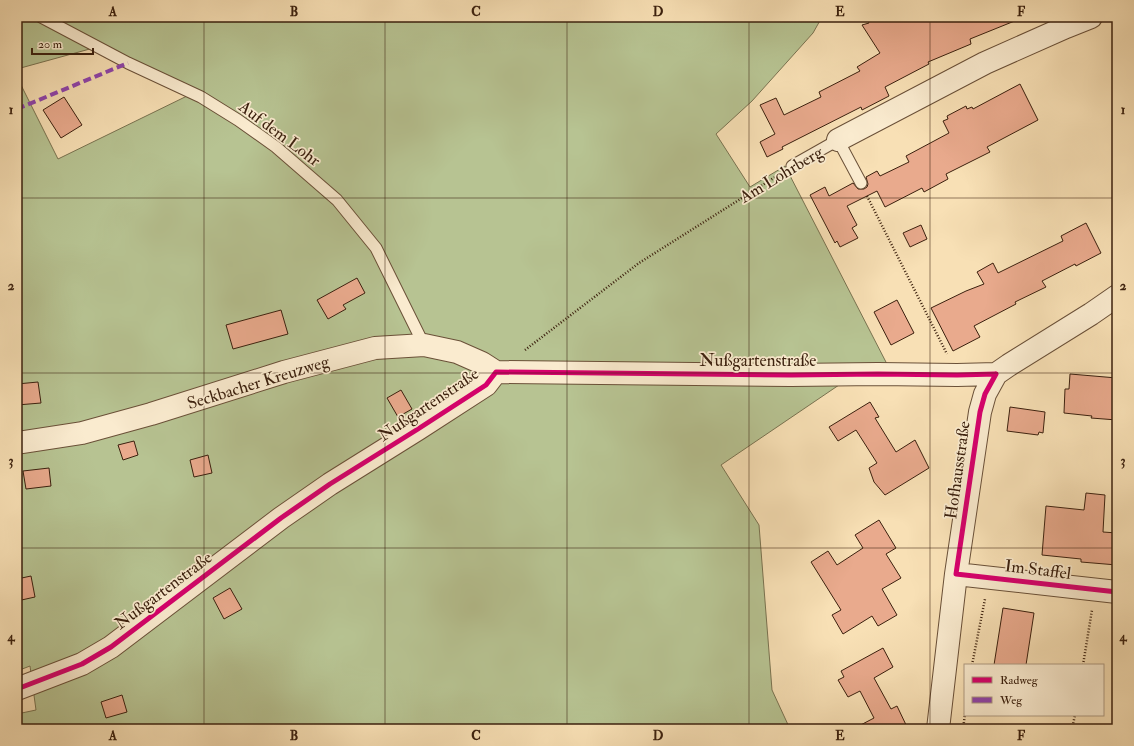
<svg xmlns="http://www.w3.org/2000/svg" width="1134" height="746" font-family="'IM FELL Double Pica',serif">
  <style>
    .green { fill: #b7c392; stroke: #797250 }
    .building { fill: #e9aa8d; stroke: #3b200e }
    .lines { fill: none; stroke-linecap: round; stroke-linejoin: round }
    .service-casing { stroke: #6a5038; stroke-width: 13 }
    .minor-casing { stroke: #6a5038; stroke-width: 24 }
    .path { stroke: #3b200e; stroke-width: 2.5; stroke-dasharray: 1 2; stroke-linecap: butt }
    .service { stroke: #faebcf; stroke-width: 11 }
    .minor { stroke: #faebcf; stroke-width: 22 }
    .quiet { stroke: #8e44ad; stroke-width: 4; stroke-dasharray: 8 4; stroke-linecap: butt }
    .cycleway-casing { stroke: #faebcf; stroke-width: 8 }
    .cycleway { stroke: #d6006c; stroke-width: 5 }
    .grid { fill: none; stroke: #3b200e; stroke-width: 1; stroke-opacity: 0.55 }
    .labels { text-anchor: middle; stroke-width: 3.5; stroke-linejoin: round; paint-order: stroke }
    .street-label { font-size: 17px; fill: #3b200e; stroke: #faebcf }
    .neatline { fill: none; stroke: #3b200e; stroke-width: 1.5 }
    .grid-label { font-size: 13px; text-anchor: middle; font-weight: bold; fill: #3b200e }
  </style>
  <rect width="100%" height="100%" fill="#f8e0b5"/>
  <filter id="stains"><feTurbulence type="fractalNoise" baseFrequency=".005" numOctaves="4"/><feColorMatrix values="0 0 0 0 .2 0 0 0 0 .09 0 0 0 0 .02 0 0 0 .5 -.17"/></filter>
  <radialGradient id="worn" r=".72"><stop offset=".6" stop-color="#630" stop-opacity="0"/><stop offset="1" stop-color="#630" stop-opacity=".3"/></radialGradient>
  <path class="green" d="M17,17H822L813,33L752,101L716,134L750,187L785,166L888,366H867L721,465L759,525L772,690L790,729H17V714L36,710L30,666L17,671V77L58,159L187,96L97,47L17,69Z"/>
  <path class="building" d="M867,17H1022V18L970,39L971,44L928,62L929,64L885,87L889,96L862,110L861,107L782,147L783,149L767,157L760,142L775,134L760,105L776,98L784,115L821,97L819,92L860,71L857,67L880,53L862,25L869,23Z
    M1020,84L1038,120L987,147L990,152L946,174L948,179L924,192L922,188L885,207L877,191L847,206L857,225L852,228L858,238L840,247L837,241L835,243L810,195L825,187L829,196L853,183L858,189H864L867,187L868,184L866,177L877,171L880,176L909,162L906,156L949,133L943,121L948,119L947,116L966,106L967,109L972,107L973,109Z
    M64,97L82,125L61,138L43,110Z
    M1086,223L1101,253L1076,266L1075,264L1042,281L1046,287L1015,302L1016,304L974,326L980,337L953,351L931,308L966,291L984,284L977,272L993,263L998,273L1063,241L1061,236Z
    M921,225L927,239L910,247L903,233Z
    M357,278L365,293L343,305L346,309L328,319L317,300Z
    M897,300L914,333L891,345L874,312Z
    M281,310L288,334L233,349L226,325Z
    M1070,374L1117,378L1115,393H1117V420L1091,418L1092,416L1064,413L1065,389H1069Z
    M38,382L41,403L17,405V384Z
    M401,390L412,409L398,417L387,398Z
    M870,402L879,417L875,418L896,452L915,440L929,468L885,495L874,482L869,468L877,463L856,430L838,441L829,427Z
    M1010,407L1045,412L1043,433L1039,432L1038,435L1007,431Z
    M134,441L138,455L123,460L118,445Z
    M208,455L212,473L194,477L190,460Z
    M49,468L51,486L26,489L23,471Z
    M1086,493L1105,495L1103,532L1117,533V565L1081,562V559L1042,555L1046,506L1084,510Z
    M879,520L896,548L886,554L901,578L882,589L897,615L878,626L872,616L843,634L832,615L841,610L811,562L828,551L837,565L863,548L855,535Z
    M31,576L35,597L17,601V579Z
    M230,588L242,609L224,619L213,598Z
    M1003,608L1034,613L1026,665H994Z
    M883,648L893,667L874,678L891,709L897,706L908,729H853L874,718L860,691L848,697L838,680L844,677L841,671Z
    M122,695L127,712L106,718L101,702Z"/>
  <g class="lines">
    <g class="service-casing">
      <path id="service" d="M41,17L128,63L201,97L238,120L276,147L337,200L376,248L424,345
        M792,166L838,140L861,183"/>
    </g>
    <g class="minor-casing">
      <path id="minor" d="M838,140L985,63L1066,27L1091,17
        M496,372L791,375L878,374L957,375L996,374
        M17,443L82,433L151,414L284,372L375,348L424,345L457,352L482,363L496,372
        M956,574L1117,592
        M17,689L82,664L111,647L281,518L330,484L418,429L486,385L496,372
        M938,729L956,574L980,412L985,394L996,374L1009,365L1091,314L1117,296"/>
    </g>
    <path class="path" d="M867,196L947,354
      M525,350L639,263L780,174
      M972,665L985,599
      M1083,665L1092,610
      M963,729L965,714
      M1072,729L1075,715"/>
    <use href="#service" class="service"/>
    <use href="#minor" class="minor"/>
    <path class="quiet" d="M17,109L128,63"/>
    <g class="cycleway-casing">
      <path id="cycleway" d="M996,374L985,394L980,412L956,574L1117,592
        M17,689L82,664L111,647L281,518L330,484L418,429L486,385L496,372L791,375L878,374L957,375L996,374"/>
    </g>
    <use href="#cycleway" class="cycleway"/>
  </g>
  <path class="grid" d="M204,17V729M385,17V729M567,17V729M749,17V729M930,17V729M17,198H1117M17,373H1117M17,548H1117"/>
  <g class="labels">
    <g class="street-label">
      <text transform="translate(280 133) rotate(37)" y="6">Auf dem Lohr</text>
      <text transform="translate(781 174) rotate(-31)" y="6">Am Lohrberg</text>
      <text x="758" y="366">Nußgartenstraße</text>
      <text transform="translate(258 382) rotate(-17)" y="6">Seckbacher Kreuzweg</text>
      <text transform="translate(428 404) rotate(-34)" y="6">Nußgartenstraße</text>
      <text transform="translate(957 470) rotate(-82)" y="6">Hofhausstraße</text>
      <text transform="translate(1038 569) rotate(7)" y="6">Im Staffel</text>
      <text transform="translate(163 590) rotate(-37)" y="6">Nußgartenstraße</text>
    </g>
  </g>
  <rect width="1134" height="746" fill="none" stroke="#f8e0b5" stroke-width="44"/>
  <rect x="964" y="664" width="140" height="52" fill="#faebcf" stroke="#ae9a82"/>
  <rect x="972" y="677" width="20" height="6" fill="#d6006c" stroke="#ae9a82"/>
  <text x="1000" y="684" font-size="12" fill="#3b200e">Radweg</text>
  <rect x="972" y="697" width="20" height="6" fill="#8e44ad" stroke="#ae9a82"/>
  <text x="1000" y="704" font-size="12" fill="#3b200e">Weg</text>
  <path d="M32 48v6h61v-6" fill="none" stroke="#3b200e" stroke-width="2"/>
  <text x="38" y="48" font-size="12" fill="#3b200e" stroke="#faebcf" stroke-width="3" paint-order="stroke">20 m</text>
  <rect x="22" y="22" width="1090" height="702" class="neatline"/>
  <g class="grid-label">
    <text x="113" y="16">A</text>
    <text x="294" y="16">B</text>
    <text x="476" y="16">C</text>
    <text x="658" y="16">D</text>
    <text x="840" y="16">E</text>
    <text x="1021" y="16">F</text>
    <text x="11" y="114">1</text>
    <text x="1123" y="114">1</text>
    <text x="11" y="290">2</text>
    <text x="1123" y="290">2</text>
    <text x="11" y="465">3</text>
    <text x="1123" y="465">3</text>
    <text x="11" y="641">4</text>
    <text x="1123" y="641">4</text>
    <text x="113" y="740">A</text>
    <text x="294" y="740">B</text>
    <text x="476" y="740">C</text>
    <text x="658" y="740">D</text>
    <text x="840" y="740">E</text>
    <text x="1021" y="740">F</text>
  </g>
  <rect width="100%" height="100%" filter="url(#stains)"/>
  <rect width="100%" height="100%" fill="url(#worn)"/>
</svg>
